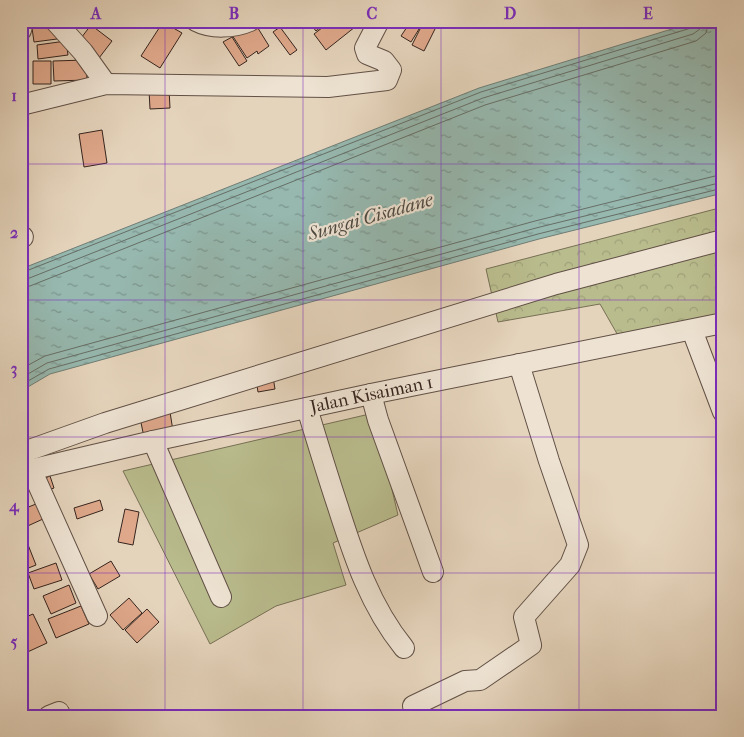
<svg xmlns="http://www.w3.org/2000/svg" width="744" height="737" font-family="'IM FELL French Canon',serif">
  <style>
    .grass { fill: #b9bc8d; stroke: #777056 }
    .forest { fill: url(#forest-crowns); stroke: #777056 }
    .water { fill: url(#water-ripples); stroke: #6f7d75 }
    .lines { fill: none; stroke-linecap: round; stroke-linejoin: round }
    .shore { stroke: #666e66; stroke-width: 1 }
    .building { fill: #dfa88b; stroke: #35241e }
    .minor-casing { stroke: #615046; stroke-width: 22 }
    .minor { stroke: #eee3d3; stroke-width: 20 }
    .grid { fill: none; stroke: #7b2cbf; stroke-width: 1; stroke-opacity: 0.55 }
    .labels { text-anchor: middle; stroke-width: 4.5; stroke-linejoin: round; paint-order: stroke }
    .street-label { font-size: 18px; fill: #35241e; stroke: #eee3d3 }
    .water-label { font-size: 19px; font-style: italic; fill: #4d4942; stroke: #eee3d3 }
    .neatline { fill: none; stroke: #7b2cbf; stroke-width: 2 }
    .grid-label { font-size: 16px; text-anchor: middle; font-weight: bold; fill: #7b2cbf }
  </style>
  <defs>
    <pattern id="forest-crowns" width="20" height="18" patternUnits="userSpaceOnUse" patternTransform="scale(1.25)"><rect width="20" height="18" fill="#b9bc8d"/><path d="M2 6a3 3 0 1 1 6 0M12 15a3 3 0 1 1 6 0" fill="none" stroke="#a0a179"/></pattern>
    <pattern id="water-ripples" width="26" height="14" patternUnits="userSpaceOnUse" patternTransform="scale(1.25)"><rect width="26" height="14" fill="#96b8af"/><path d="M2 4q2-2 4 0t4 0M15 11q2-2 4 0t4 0" fill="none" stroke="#7b958e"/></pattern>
  </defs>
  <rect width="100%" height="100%" fill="#e5d4bc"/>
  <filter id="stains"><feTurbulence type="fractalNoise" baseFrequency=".004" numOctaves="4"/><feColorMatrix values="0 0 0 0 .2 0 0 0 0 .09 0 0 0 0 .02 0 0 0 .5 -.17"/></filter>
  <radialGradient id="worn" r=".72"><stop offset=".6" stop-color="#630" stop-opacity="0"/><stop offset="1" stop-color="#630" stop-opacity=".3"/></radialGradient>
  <path class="grass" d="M374,413L398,515L333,543L346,585L276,606L210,644L123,471Z"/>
  <path class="forest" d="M723,207V324L624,346L600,304L498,322L486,269Z"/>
  <path class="water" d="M698,21H723V193L539,239L50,374L21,391V269L479,88Z"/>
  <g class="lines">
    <path class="shore" d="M21,273L481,92L691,28L695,26V21
      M21,280L27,279L483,98L693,34L700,29L702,21
      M21,287L30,286L485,105L696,41L706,33L709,21
      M21,369L45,356L535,221L723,174
      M21,378L47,363L536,228L723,182
      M21,385L49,369L538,234L723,188"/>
  </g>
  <path class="building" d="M308,21H328L316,31Z
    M331,21H358L360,23L326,50L314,34Z
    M411,21H424L411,42L401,36Z
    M424,21L436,27L424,51L412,45Z
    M163,22L182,33L160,68L141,56Z
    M55,25L57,39L34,42L32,28Z
    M91,25L112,41L99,58L78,42Z
    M256,25L269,46L258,54L257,51L247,58L232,35Z
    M280,27L297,50L290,55L273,32Z
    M232,37L247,61L239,66L223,42Z
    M66,41L68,55L38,59L37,45Z
    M86,60L87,80L54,81L53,61Z
    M33,61H51V84H33Z
    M169,89L170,108L150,109L149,90Z
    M102,130L107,163L84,167L79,134Z
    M273,377L275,389L258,392L256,379Z
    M170,412L173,431L144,437L140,418Z
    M28,476L32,490L21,493V478Z
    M50,476L54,488L43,492L38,481Z
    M100,500L103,510L77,519L74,508Z
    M36,504L43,519L21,529V510Z
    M125,509L139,512L133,545L118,542Z
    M23,532L36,565L21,571V533Z
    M111,561L120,576L98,589L89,574Z
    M56,563L62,580L34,589L28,573Z
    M69,585L76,603L51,614L43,596Z
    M129,598L142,613L123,630L110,615Z
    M81,606L89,624L56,638L48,619Z
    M147,609L159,622L137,643L125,630Z
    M33,614L47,643L21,655V619Z"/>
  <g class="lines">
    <g class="minor-casing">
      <g id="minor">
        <path d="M55,21L83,52L106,84"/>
        <path d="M196,21C211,29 234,28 250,21"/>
        <path d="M21,30L23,21"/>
        <path d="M21,105L106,84L328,87L387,80L391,70L384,61L367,54L365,48L379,21"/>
        <path d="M21,238L23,237"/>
        <path d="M692,330L723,412"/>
        <path d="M371,394L378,420L433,572"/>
        <path d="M307,408C317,441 327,474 338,507C354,557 370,606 404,648"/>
        <path d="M153,441L221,597"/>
        <path d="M21,453L105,423L556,284L723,240"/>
        <path d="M31,469L97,616"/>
        <path id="s1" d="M21,472L153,441L371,394L723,323"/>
        <path d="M413,706L465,681L480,680L531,645L524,617L570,565L578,545L549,461L519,364"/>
        <path d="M49,716L59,712"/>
      </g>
    </g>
    <use href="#minor" class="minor"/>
  </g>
  <path class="grid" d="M165,21V716M303,21V716M441,21V716M579,21V716M21,164H723M21,300H723M21,437H723M21,573H723"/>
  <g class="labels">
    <g class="street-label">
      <text dy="6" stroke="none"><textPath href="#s1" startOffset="359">Jalan Kisaiman 1</textPath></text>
    </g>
    <g class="water-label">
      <text transform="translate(370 216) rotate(-16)" y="7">Sungai Cisadane</text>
    </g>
  </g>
  <rect width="744" height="737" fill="none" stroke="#e5d4bc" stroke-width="55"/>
  <rect x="28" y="28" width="688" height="682" class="neatline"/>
  <g class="grid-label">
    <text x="96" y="19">A</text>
    <text x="234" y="19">B</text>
    <text x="372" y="19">C</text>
    <text x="510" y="19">D</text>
    <text x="648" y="19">E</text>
    <text x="14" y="101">1</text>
    <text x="14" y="238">2</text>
    <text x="14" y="374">3</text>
    <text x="14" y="511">4</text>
    <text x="14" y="647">5</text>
  </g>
  <rect width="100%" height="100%" filter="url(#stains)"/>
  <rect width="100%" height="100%" fill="url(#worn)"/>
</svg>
